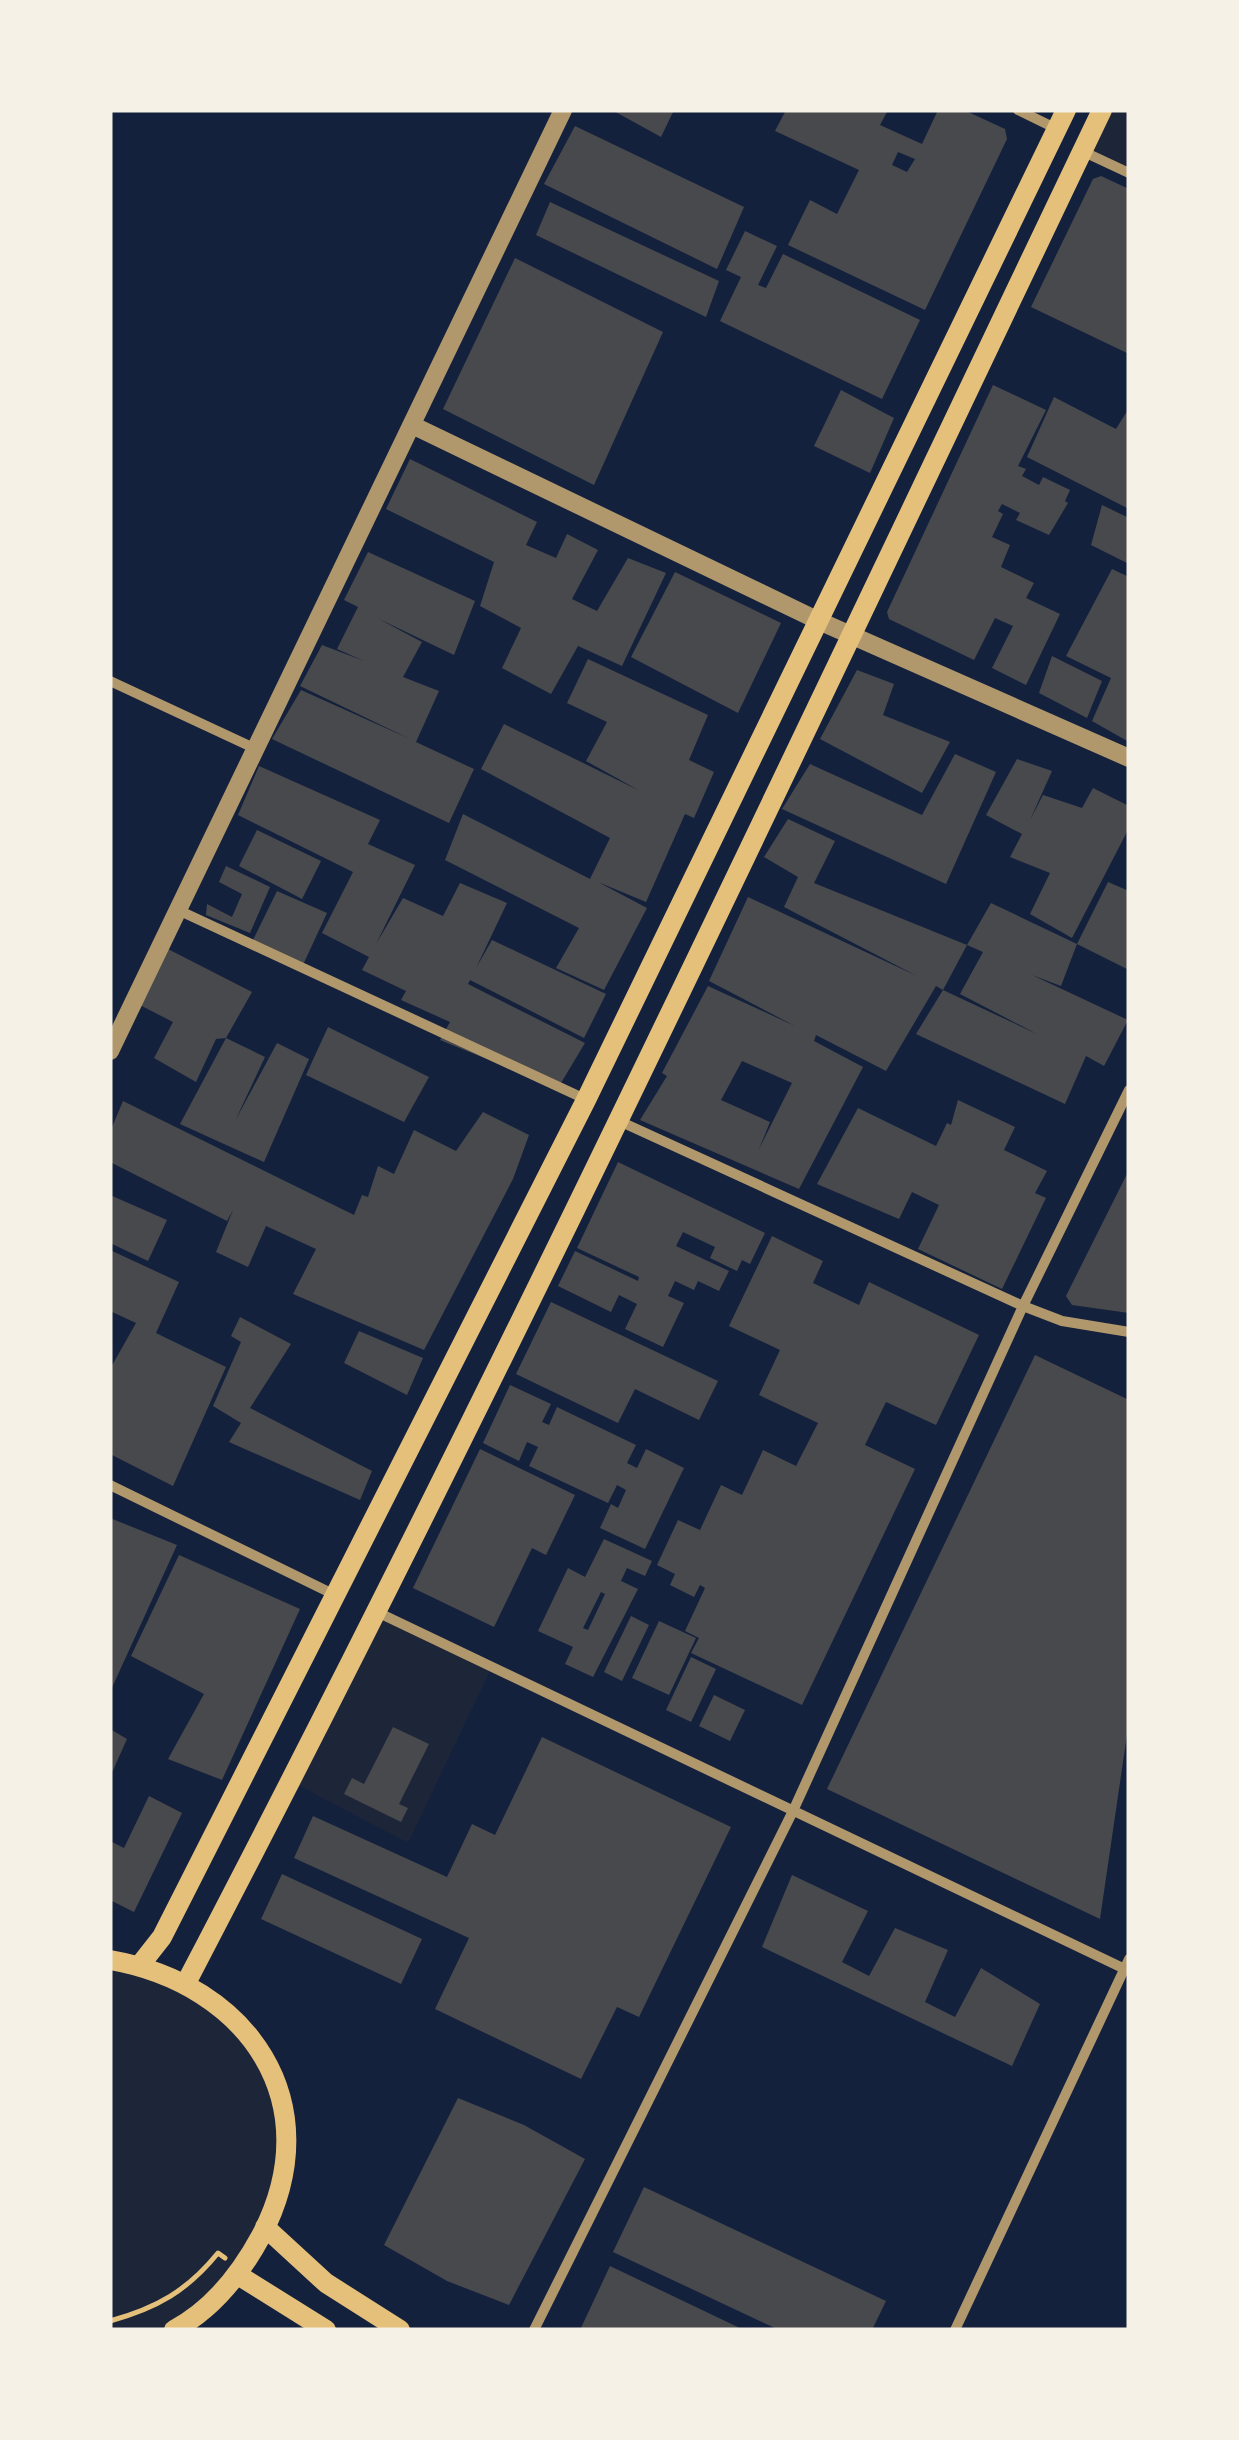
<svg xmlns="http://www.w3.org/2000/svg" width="1239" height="2440" font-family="'Libre Baskerville',serif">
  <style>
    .green { fill: #1d2539 }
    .building { fill: #48494c; fill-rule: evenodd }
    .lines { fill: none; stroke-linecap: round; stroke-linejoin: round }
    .path { stroke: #e5c07b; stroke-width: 5 }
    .minor { stroke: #b1986c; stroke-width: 10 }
    .tertiary { stroke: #b1986c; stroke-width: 18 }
    .secondary { stroke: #e5c07b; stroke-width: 20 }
  </style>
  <rect width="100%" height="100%" fill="#14213d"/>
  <path class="green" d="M1102,110H1129V173L1082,151Z
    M383,1620L490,1671L408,1843L298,1785Z
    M110,1960L164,1973L268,2061L286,2173L243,2270L174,2330H110Z"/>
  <path class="building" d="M612,110H674L661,137Z
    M786,110H888L880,125L922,144L938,110H964L1005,129L1007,139L925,310L788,245L810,200L837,214L859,170L775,131ZM898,152L915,159L907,172L892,165Z
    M575,126L744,207L717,269L544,184Z
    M1101,176L1129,189V354L1031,307L1093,179Z
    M550,202L719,281L706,317L536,235Z
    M745,231L777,246L758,285L766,288L783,254L920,320L882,399L720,321L741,277L726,270Z
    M515,258L663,332L594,485L443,409Z
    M993,385L1046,410L1018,466L1026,469L1022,476L1039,485L1043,477L1070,490L1065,501L1068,503L1049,535L1016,520L1020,513L1002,504L998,511L1003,514L992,537L1010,545L1001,567L1034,583L1026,598L1060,614L1026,685L992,668L1013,626L995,618L974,660L889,619L887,612Z
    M841,390L894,418L870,473L814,446Z
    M1054,397L1116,429L1129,408V509L1027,457Z
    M410,459L537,522L526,545L556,558L567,534L598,550L572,599L597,611L628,558L666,573L622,666L578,646L551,694L502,668L521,628L480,606L494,562L386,509Z
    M1102,505L1129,518V564L1091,545Z
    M368,552L475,601L454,655L377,618L422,642L403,677L439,691L416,742L474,769L449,823L272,739L301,690L410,739L300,686L322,645L364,661L337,649L358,607L344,600Z
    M1112,569L1129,577V742L1092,721L1111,678L1066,656Z
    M675,572L781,623L738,713L631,657Z
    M1052,656L1102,681L1087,718L1039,693Z
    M588,659L708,715L689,760L714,772L694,818L685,814L646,902L598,882L647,908L604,990L556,968L579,928L445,860L463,814L590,879L610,838L481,769L504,724L640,791L586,761L607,722L567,703Z
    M857,670L894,684L883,715L950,742L922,793L820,739Z
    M955,754L996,772L946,884L782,809L810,764L922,815Z
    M1017,759L1052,771L1030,820L1043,795L1082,808L1093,788L1129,806V828L1072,938L1030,914L1050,873L1010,857L1022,834L986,815Z
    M259,766L380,820L368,844L415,865L376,944L403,898L443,916L460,883L507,903L476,968L492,940L606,994L584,1038L470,980L468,984L585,1043L558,1088L440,1040L450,1022L401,1000L406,991L362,970L369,957L322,933L353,872L238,815Z
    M788,819L835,841L814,883L967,945L943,990L1037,1034L960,994L983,952L967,945L991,903L1077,944L1061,986L1032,975L1128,1020L1104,1066L1086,1056L1065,1104L916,1034L943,990L936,986L886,1071L816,1035L814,1041L863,1067L799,1189L640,1120L667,1076L662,1073L708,986L795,1026L709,981L748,897L917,976L784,907L798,877L764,857ZM742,1061L792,1083L759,1149L770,1122L721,1100Z
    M257,830L321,861L302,899L239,866Z
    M226,866L270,887L250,933L206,915L207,904L232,917L242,894L219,882Z
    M1108,882L1129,891V970L1077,944Z
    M277,891L327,913L302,967L252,942Z
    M164,947L252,992L226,1038L265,1057L235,1121L277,1043L309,1059L264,1162L180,1124L226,1038L216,1039L196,1082L154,1058L173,1022L134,1002Z
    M328,1027L429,1077L404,1122L306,1075Z
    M958,1100L1015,1127L1004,1150L1047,1171L1035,1193L1046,1198L1002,1289L918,1249L939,1205L912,1192L899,1219L817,1184L858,1108L936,1146L947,1123L951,1125Z
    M123,1101L354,1215L362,1195L368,1197L378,1166L394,1174L414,1130L456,1151L483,1112L529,1135L513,1179L424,1350L293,1294L316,1249L266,1226L248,1267L216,1252L233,1210L227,1221L110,1162V1132Z
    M618,1162L765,1233L750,1264L742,1260L737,1271L710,1258L715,1247L683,1232L676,1246L729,1271L719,1291L698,1281L694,1290L675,1281L668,1296L684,1303L663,1347L625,1329L637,1304L619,1295L611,1312L558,1286L575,1251L638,1281L639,1277L577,1248Z
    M1129,1170V1313L1072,1305L1066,1296Z
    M110,1195L167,1220L148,1261L110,1243Z
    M772,1236L823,1261L813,1283L859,1305L869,1282L979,1335L936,1425L886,1402L865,1445L915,1469L802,1705L691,1653L699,1638L685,1631L705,1588L700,1585L694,1597L670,1585L675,1574L657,1565L678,1520L700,1530L721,1485L742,1495L763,1450L796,1466L818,1423L759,1395L780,1350L729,1326Z
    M110,1250L179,1282L156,1333L226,1367L173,1486L110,1454V1369L136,1323L110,1311Z
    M551,1302L718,1381L699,1420L635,1389L618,1423L516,1374Z
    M240,1317L291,1344L250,1408L372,1471L360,1500L229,1442L241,1423L213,1406L241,1342L231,1336Z
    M359,1331L423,1358L407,1395L344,1363Z
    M1035,1355L1129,1400V1721L1100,1919L827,1789Z
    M510,1385L551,1404L542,1422L549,1425L557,1407L636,1445L627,1463L637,1468L646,1449L684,1468L645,1549L600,1528L611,1504L618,1508L626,1490L617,1485L608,1503L529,1466L538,1447L527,1442L519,1461L483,1443Z
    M480,1449L575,1495L546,1555L532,1548L494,1627L413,1588Z
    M110,1518L177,1545L110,1692Z
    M604,1539L652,1561L645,1576L627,1568L621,1581L638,1589L593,1677L565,1664L573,1647L538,1631L568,1568L585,1577ZM601,1592L605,1594L588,1630L583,1628Z
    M179,1555L300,1609L222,1780L168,1759L204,1694L131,1656Z
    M631,1616L649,1625L622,1681L604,1672Z
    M659,1621L696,1638L669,1695L632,1678Z
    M691,1657L716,1669L691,1722L666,1710Z
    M714,1695L745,1710L730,1741L699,1726Z
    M393,1727L429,1744L399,1804L408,1808L401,1822L344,1794L352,1778L364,1784Z
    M110,1729L127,1739L110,1777Z
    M542,1737L731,1827L639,2017L617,2007L581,2079L435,2009L469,1938L294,1858L313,1816L447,1877L472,1824L495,1835Z
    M149,1796L182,1813L134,1912L110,1900V1841L124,1848Z
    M282,1874L422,1939L401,1984L261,1919Z
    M792,1875L868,1911L842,1962L869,1976L895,1928L948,1950L925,2002L955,2017L981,1968L1040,2004L1012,2066L762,1947Z
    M458,2098L524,2125L585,2159L509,2305L447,2281L384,2245Z
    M644,2187L886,2301L872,2330H779L613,2252Z
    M610,2266L744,2330H580Z"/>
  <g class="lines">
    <path class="path" d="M110,2321C157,2308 187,2291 218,2253L225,2258"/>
    <path class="minor" d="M1018,110L1057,129
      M1082,151L1129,173
      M110,681L256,749
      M178,910L585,1099
      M617,1120L1023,1306L1062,1321L1129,1332
      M110,1485L335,1595
      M377,1612L1129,1971
      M534,2330L793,1811L1023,1306L1129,1090
      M955,2330L1129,1959"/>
    <path class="tertiary" d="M412,425L819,621L1129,758
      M110,1051L563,110"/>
    <path class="secondary" d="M110,1960C248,1984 331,2103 261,2236C240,2275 213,2309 174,2330
      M140,1965L162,1937L586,1100L1066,110
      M186,1983C508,1367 802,737 1102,110
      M265,2227L326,2283L400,2330
      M238,2275L326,2330"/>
  </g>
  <rect width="1239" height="2440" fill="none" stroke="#f6f1e7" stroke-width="225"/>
</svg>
